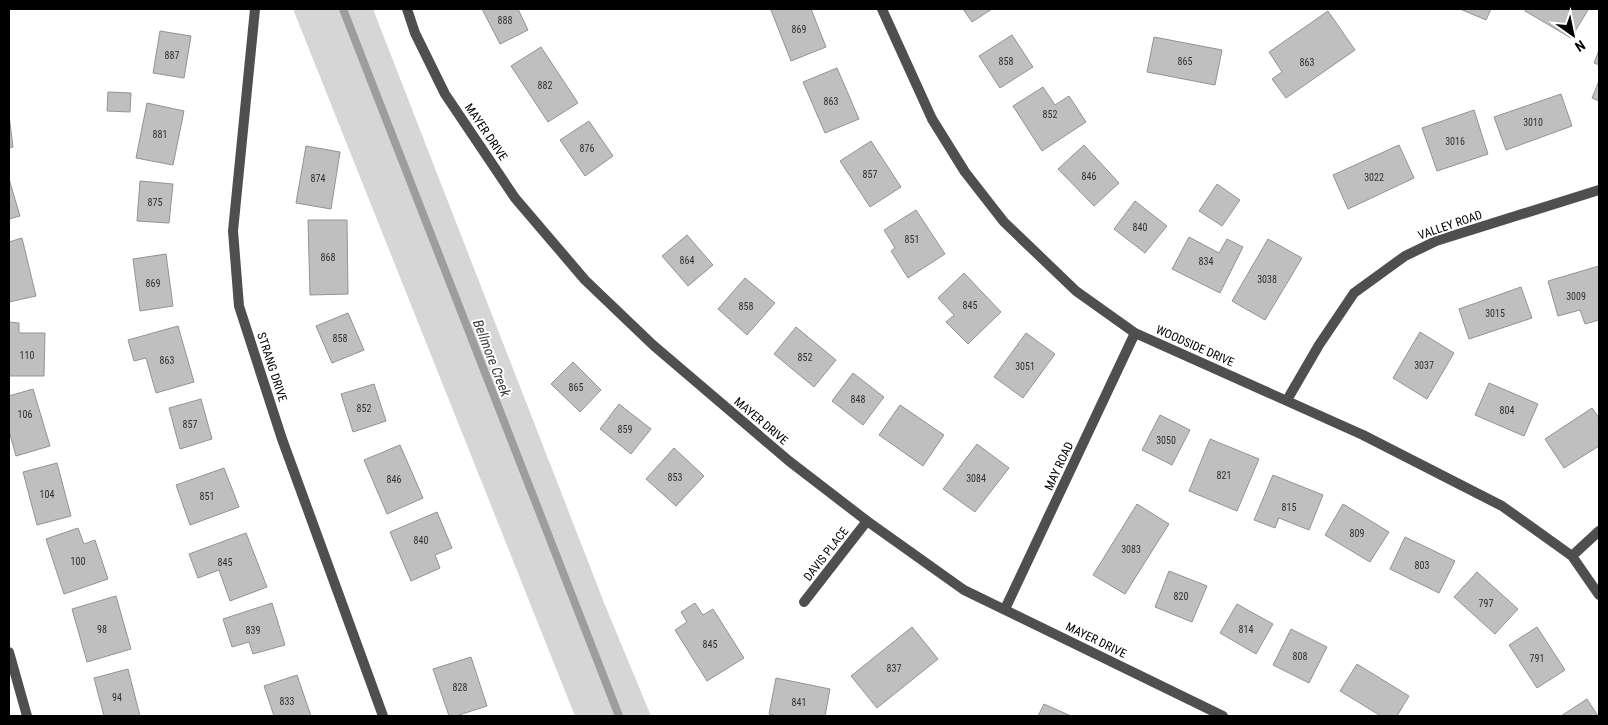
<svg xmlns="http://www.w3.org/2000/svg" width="1608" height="725" font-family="'Roboto Condensed',sans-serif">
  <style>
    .green { fill: #d6d6d6 }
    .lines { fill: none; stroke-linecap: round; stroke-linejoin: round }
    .stream { stroke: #9d9d9d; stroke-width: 8 }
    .building { fill: #bfbfbf; stroke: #939393 }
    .minor { stroke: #4f4f4f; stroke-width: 10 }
    .labels { text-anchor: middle; stroke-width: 4; stroke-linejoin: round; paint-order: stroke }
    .number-label { font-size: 10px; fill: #303030 }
    .street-label { font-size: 12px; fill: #000; stroke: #fff }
    .water-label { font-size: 14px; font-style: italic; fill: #3e3e3e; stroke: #fff }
  </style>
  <rect width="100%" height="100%" fill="#fff"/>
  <path class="green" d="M293,9H373L605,605L651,716H575Z"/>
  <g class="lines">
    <path class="stream" d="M343,9L619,716"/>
  </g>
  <path class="building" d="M482,9H518L528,30L500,44Z
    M774,9H811L826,47L791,61L771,10Z
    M963,9H992L972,22Z
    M1460,9H1491L1486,20Z
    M1526,9H1586L1588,10L1571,38L1525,11Z
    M1328,11L1355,50L1286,98L1272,79L1282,72L1269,52Z
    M160,31L191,36L184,78L153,73Z
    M1012,35L1033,67L1000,88L979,56Z
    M1154,37L1222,50L1215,85L1147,72Z
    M541,47L578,103L548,122L511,66Z
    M1599,50V65L1594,63Z
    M837,68L859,119L825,133L803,82Z
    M1599,81V101L1592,98Z
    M1043,87L1055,105L1069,96L1086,122L1042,151L1013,106Z
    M108,92L131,93L130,112L107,111Z
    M1561,94L1572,126L1506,150L1494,117Z
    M147,103L184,111L173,165L136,158Z
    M1474,110L1488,154L1437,171L1422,128Z
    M9,115L13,147L9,148Z
    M589,121L613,156L585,176L560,140Z
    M871,141L901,187L870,207L840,161Z
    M1084,145L1119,183L1094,206L1058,169Z
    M1399,145L1414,178L1348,209L1333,175Z
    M306,146L340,152L331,209L296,203Z
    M9,179L20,216L9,219Z
    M140,181L173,184L169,223L137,221Z
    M1217,184L1240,200L1222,226L1199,211Z
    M1135,201L1167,226L1145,253L1114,229Z
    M916,210L945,254L908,278L891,251L895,248L884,230Z
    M308,220H347L348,294L310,295Z
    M687,235L713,265L688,286L662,256Z
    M1189,237L1219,253L1227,239L1243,247L1220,293L1172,269Z
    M22,238L36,296L9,302V242Z
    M1268,239L1302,258L1265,320L1232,301Z
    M166,254L173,306L140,311L133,259Z
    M1599,266V320L1585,324L1580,310L1558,316L1548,281Z
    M964,273L1001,312L968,344L946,322L954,315L938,298Z
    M745,278L775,303L747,335L718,309Z
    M1521,287L1532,318L1469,339L1459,309Z
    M348,313L364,350L332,363L316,326Z
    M9,322L19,323V333H45L44,376H9Z
    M178,326L194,382L156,393L146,358L134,361L128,340Z
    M796,327L836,360L814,387L774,354Z
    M1420,332L1454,353L1427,399L1393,378Z
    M1026,333L1055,354L1023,398L994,377Z
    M573,362L601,390L580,412L551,384Z
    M853,373L884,397L863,425L832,401Z
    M1489,383L1538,404L1524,436L1475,415Z
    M374,384L386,421L353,432L341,394Z
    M33,389L50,446L16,456L9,431V396Z
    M201,399L212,439L180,449L169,408Z
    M619,404L651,429L631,454L600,429Z
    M900,405L944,435L923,466L879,435Z
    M1592,408L1599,418V446L1564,468L1545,439Z
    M1160,415L1190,430L1172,465L1142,450Z
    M1210,439L1259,459L1237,511L1189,491Z
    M977,444L1009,468L975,512L943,489Z
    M400,445L423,498L387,514L364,460Z
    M674,448L704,476L676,506L646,479Z
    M57,463L71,516L37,525L23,472Z
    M224,468L239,507L190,525L176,485Z
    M1273,475L1323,495L1309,530L1279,518L1275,528L1254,520Z
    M1137,504L1169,524L1125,594L1093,575Z
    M1343,504L1389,532L1370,562L1325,535Z
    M437,512L452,548L435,555L440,568L411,581L390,532Z
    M78,528L84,544L95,540L108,579L64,594L46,539Z
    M246,533L267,587L230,601L219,570L198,578L189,554Z
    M1405,537L1455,561L1439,593L1390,569Z
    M1169,571L1207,586L1192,622L1155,607Z
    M1477,572L1518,609L1495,634L1454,597Z
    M116,596L131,649L87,662L72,609Z
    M272,603L285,645L253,654L249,642L232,647L223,619Z
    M695,603L703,615L713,609L744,658L707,681L675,630L687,622L681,612Z
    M1237,604L1273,624L1256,654L1220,633Z
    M912,627L938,659L877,708L851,676Z
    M1537,627L1565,670L1537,688L1509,645Z
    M1291,629L1327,647L1309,683L1273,665Z
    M471,657L487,706L456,716H449L433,669Z
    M1357,664L1409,696L1397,716H1381L1340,691Z
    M128,669L140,716H104L94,678Z
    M297,675L311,716H274L264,686Z
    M776,678L830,689L825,716H778L769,714Z
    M1587,699L1598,716H1561Z
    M1044,704L1071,716H1038Z"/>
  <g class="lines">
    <path class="minor" d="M255,9L233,231L239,306L282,439L383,716
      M407,9L415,33L445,94L515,198L585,280L653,345L789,461L867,521L964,590L1223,716
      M882,9L932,119L965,172L1004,222L1076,291L1135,333L1363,435L1502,506L1572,556L1599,595
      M1287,400L1319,345L1354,293L1405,256L1436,241L1599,190
      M1572,556L1599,531
      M804,602L867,521
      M1005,609L1135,333
      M9,652L27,716"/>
  </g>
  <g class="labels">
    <g class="number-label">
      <text x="505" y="24">888</text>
      <text x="799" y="33">869</text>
      <text x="172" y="59">887</text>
      <text x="1006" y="65">858</text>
      <text x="1185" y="65">865</text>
      <text x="1307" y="66">863</text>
      <text x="545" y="89">882</text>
      <text x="831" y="105">863</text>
      <text x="1050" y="118">852</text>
      <text x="1533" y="126">3010</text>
      <text x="160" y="138">881</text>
      <text x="1455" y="145">3016</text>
      <text x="587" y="152">876</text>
      <text x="870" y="178">857</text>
      <text x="1089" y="180">846</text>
      <text x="1374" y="181">3022</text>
      <text x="318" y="182">874</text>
      <text x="155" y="206">875</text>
      <text x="1140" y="231">840</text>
      <text x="912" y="243">851</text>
      <text x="328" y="261">868</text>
      <text x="687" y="264">864</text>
      <text x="1206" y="265">834</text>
      <text x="1267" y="283">3038</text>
      <text x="153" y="287">869</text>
      <text x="1576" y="300">3009</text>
      <text x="970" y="309">845</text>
      <text x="746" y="310">858</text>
      <text x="1495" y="317">3015</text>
      <text x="340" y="342">858</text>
      <text x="27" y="359">110</text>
      <text x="805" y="361">852</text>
      <text x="167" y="364">863</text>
      <text x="1424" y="369">3037</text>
      <text x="1025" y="370">3051</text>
      <text x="576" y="391">865</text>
      <text x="858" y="403">848</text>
      <text x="364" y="412">852</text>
      <text x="1507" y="414">804</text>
      <text x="25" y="418">106</text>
      <text x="190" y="428">857</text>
      <text x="625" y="433">859</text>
      <text x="1166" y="444">3050</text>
      <text x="1224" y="479">821</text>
      <text x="675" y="481">853</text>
      <text x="976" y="482">3084</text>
      <text x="394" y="483">846</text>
      <text x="47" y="498">104</text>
      <text x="207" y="500">851</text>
      <text x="1289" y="511">815</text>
      <text x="1357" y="537">809</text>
      <text x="421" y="544">840</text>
      <text x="1131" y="553">3083</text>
      <text x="78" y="565">100</text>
      <text x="225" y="566">845</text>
      <text x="1422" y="569">803</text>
      <text x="1181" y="600">820</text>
      <text x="1486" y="607">797</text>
      <text x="102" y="633">98</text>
      <text x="1246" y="633">814</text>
      <text x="253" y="634">839</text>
      <text x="710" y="648">845</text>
      <text x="1300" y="660">808</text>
      <text x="1537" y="662">791</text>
      <text x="894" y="672">837</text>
      <text x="460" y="691">828</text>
      <text x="117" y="701">94</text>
      <text x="287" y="705">833</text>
      <text x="799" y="706">841</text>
    </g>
    <g class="street-label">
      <text transform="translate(486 132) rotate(56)" y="4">MAYER DRIVE</text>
      <text transform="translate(1450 225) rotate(-19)" y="4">VALLEY ROAD</text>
      <text transform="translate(1195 346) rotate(24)" y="4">WOODSIDE DRIVE</text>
      <text transform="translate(272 367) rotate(72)" y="4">STRANG DRIVE</text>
      <text transform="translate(761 421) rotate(40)" y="4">MAYER DRIVE</text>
      <text transform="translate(1059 466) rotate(-65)" y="4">MAY ROAD</text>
      <text transform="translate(826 554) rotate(-52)" y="4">DAVIS PLACE</text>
      <text transform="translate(1096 640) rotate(26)" y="4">MAYER DRIVE</text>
    </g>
    <g class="water-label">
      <text transform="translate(492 358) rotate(69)" y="5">Bellmore Creek</text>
    </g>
  </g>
  <rect width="1608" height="725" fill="none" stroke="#000000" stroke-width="20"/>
  <g transform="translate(1573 35) rotate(147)" stroke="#ffffff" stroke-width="4" paint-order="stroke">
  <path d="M0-4L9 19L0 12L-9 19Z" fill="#000000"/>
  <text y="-8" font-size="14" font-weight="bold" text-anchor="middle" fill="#000000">N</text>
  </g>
</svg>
